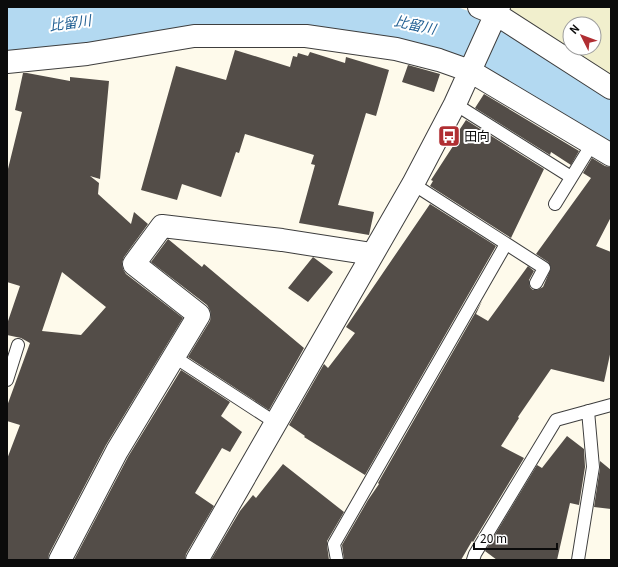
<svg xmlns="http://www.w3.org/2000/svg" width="618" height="567" font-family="Georgia,'Noto Sans JP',serif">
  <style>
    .farmland { fill: #f1efcd; fill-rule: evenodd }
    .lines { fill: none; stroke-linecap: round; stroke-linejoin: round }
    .river { stroke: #b3d9f1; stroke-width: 50 }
    .building { fill: #534d48; fill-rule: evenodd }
    .lane-casing { stroke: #3e3e3e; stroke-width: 14 }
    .street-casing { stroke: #3e3e3e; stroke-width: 24 }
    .lane { stroke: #fff; stroke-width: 12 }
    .street { stroke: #fff; stroke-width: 22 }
    .labels { text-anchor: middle; stroke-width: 4; stroke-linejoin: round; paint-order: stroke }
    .poi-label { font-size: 13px; fill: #0b0b0b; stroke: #fff; text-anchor: start }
    .water-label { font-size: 14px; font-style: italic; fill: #1f5e92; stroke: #fff }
  </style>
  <rect width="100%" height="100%" fill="#fefaeb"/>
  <path class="farmland" d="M509,7H611V79L507,11ZM570,24H594V48H570Z"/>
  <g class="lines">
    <path class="river" d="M7,28L53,27L171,7L281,8L376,18L416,24L453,32L467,37L507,54L573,94L611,119"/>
  </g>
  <path class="building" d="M235,50L290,67L293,56L297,57L298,53L308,56L310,52L345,63L346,57L389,70L376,116L366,113L338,205L374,212L369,235L299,223L315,165L311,164L314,155L245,134L239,153L236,152L221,197L182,184L177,200L141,190L176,66L226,80Z
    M408,65L440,74L434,92L402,82Z
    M23,73H27L70,81V77L109,81L100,179L90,176L99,183L98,194L131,224L134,212L148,224L124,257L122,263L123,269L126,274L183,318L106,445L49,554L48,560H7V459L20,425L7,421V406L30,343L21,338L7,335V324L20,286L7,282V173L22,112L15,110ZM62,272L106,307L81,335L42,331Z
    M484,94L579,151L571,165L551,152L550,155L475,108Z
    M466,120L544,169L511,238L430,186L433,181L431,180L457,140L454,138Z
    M592,158L605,166L611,167V217L596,246L611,252V350L604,382L551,369L518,417L519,418L501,446L524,458L473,542L472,541L461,560H344L342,545L368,500L379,484L378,483L482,301L476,314L488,321L528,266L534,271L529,280L530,287L533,290H537L543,287L551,268L548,262L536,254L591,178L583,173Z
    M430,204L496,246L365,475L304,437L305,436L289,425L324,364L328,368L355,333L346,327Z
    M168,239L202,267L204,264L304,348L269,410L188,357L210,321L211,315L210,310L207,305L151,262Z
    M313,257L333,272L308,302L288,288Z
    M181,370L230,402L221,416L242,432L230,452L222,448L195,493L214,506L186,554L185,560H74L128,457Z
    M567,436L584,449L585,467L579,505L570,503L557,560H497L485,551L537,465L542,468Z
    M600,461L611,470V509L594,507L600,468Z
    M283,464L344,512L327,541V545L329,560H211L240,511L253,495L256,498Z"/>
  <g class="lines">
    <g class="lane-casing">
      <path id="lane" d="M455,104L571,177
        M413,184L544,268L536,283
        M555,204L592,144
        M173,356L276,423
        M7,380L18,345
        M337,560L334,544L506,244
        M473,560L475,554L556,420L611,405
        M578,560L593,467L588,411"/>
    </g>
    <g class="street-casing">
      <path id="street" d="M479,7L496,14L611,88
        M7,62L87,54L194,36H306L396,49L439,60L470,71L611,155
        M60,560L117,451L199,315L134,264L162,226L282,240L372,254
        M197,560L413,184L455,104L499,7"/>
    </g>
    <use href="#lane" class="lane"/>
    <use href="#street" class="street"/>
  </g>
  <defs>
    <g id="bus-square" transform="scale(1.15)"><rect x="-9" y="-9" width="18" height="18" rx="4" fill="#b02e32" stroke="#fff"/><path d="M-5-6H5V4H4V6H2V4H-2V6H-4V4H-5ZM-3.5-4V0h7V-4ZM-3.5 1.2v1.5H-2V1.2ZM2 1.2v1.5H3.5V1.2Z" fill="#fff"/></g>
  </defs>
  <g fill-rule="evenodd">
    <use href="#bus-square" x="449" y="136"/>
  </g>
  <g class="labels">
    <g class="poi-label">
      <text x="464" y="141">田向</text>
    </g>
    <g class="water-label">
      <text transform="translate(70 23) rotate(-8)" y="5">比留川</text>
      <text transform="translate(415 25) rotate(12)" y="5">比留川</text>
    </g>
  </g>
  <rect width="618" height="567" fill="none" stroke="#0b0b0b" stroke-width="16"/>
  <g transform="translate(582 36) rotate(312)"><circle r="19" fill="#ffffff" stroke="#9d9d9d"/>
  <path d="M0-3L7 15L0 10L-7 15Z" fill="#b02e32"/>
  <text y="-6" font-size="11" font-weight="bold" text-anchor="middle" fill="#0b0b0b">N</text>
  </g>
  <path d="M474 543v6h83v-6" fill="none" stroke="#0b0b0b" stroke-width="2"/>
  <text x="480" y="543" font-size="12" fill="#0b0b0b" stroke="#ffffff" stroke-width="3" paint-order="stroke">20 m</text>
</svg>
